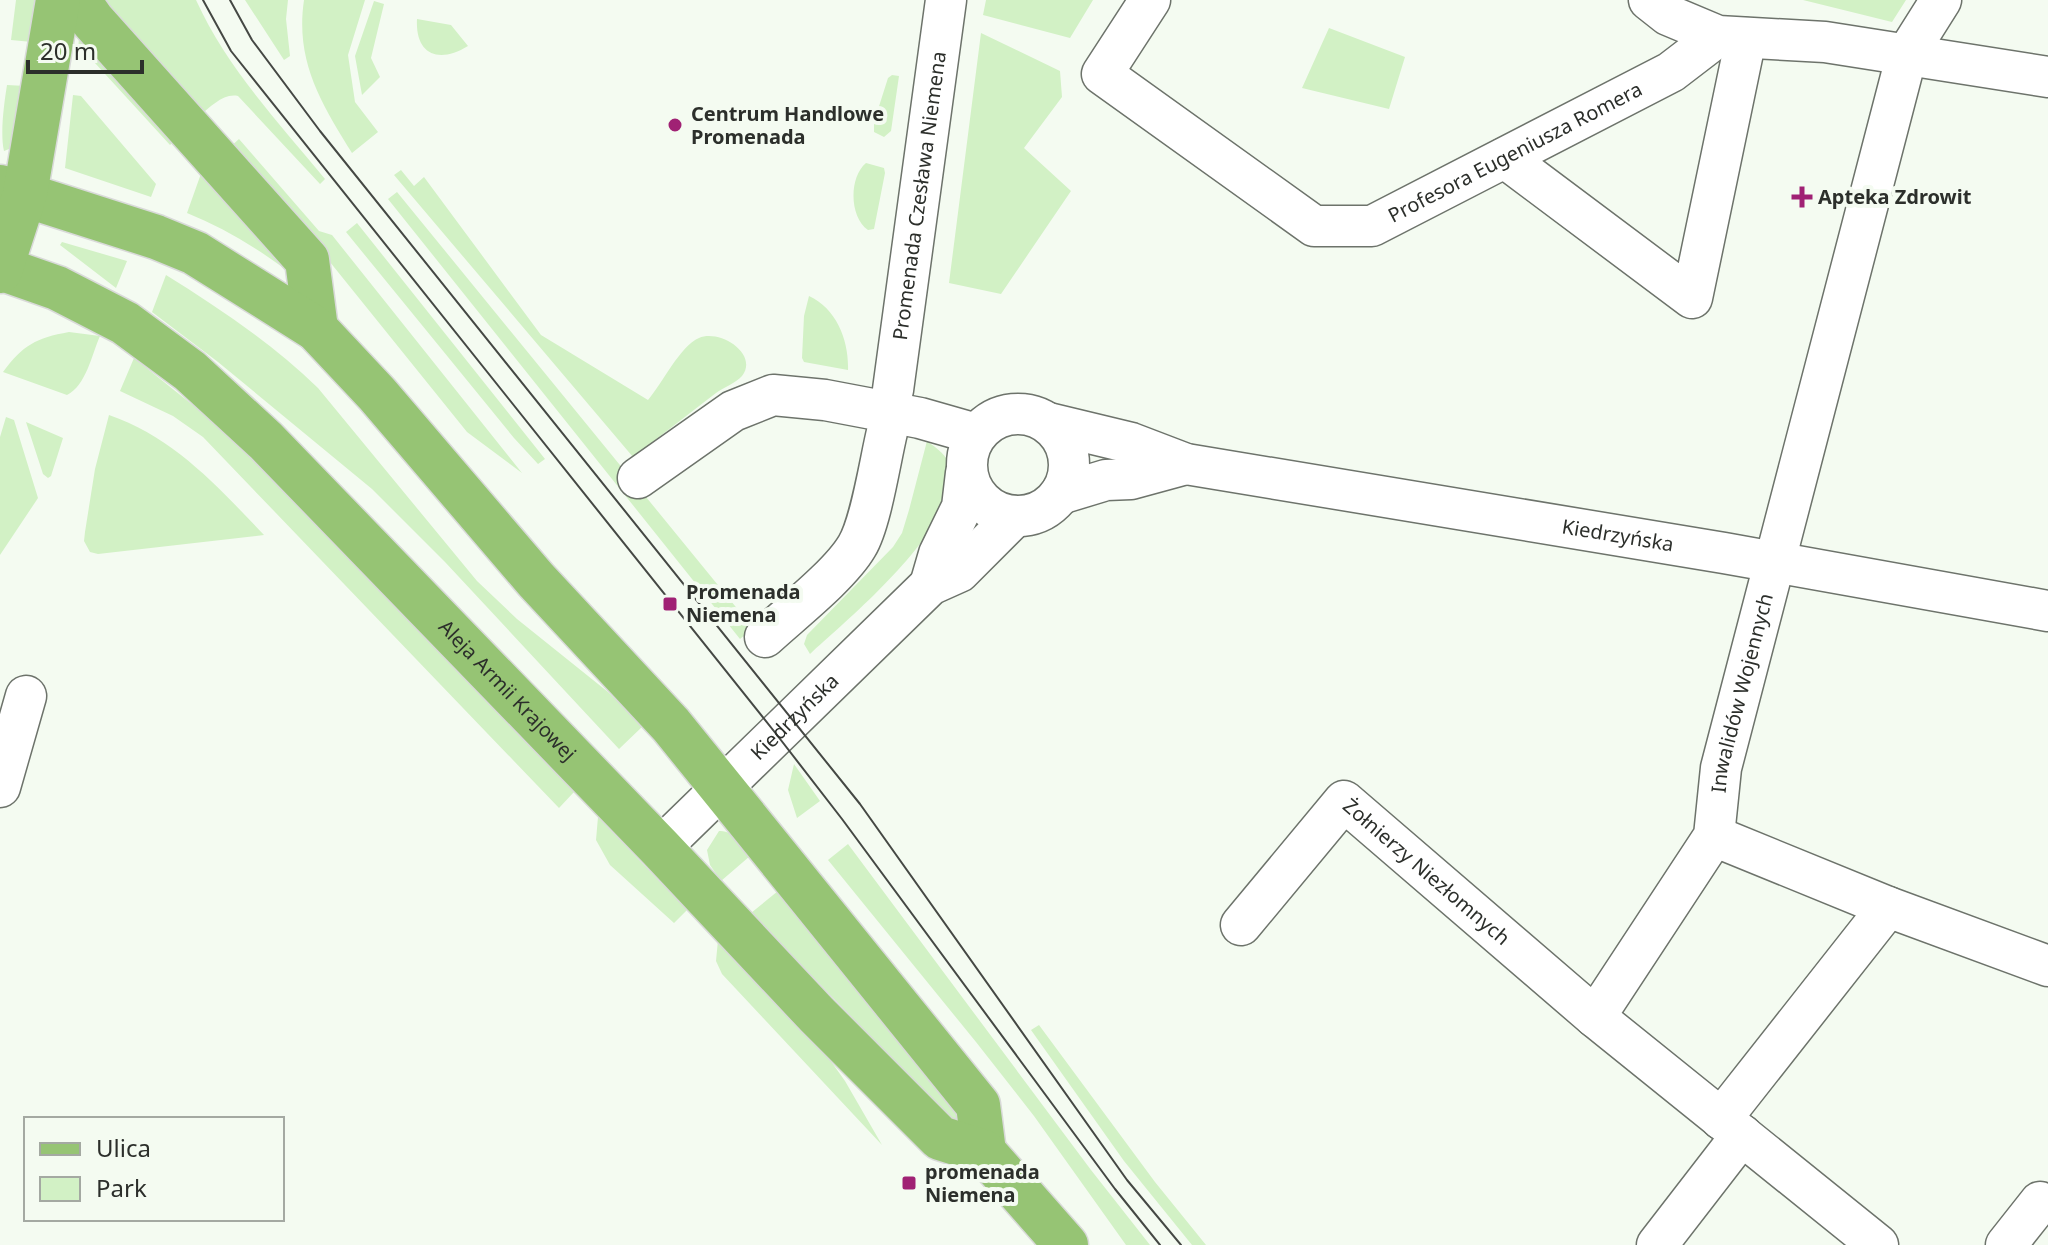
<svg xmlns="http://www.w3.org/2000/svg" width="2048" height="1245" font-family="'Noto Sans',sans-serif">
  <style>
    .green { fill: #d2f1c5 }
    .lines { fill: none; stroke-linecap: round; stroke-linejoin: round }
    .minor-casing { stroke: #6d736b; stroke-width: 43 }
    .major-casing { stroke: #d9dad9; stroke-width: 47 }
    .minor { stroke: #fff; stroke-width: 40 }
    .major { stroke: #96c474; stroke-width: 44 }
    .tram { stroke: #454844; stroke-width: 2 }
    .poi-dot { fill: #a02174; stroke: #f4fbf1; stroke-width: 3 }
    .labels { text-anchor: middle; stroke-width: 8; stroke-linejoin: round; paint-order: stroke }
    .poi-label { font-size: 20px; font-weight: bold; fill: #2c2f2b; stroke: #f4fbf1; text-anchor: start }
    .street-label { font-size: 20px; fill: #2c2f2b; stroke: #f4fbf1 }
  </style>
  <rect width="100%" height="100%" fill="#f4fbf1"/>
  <path class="green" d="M16,0H38L32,42L11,40Z
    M104,0H196C227,68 278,122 325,179L320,184L238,96C223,93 211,107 199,116Z
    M245,0H288L286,19L290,56L284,60Z
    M304,0H365L348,55L355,102L378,132L352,153C321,103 295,61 304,0Z
    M986,0H1093L1070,38L983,15Z
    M1803,0H1906L1892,22Z
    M374,1L384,4L371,58L380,77L362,95L355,56Z
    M417,19L451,25L468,46C439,64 415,55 417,19Z
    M1329,28L1405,57L1389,109L1302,88Z
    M981,33L1060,71L1062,97L1024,148L1071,191L1001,294L949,283Z
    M79,37L176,139L170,145L84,51H78Z
    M892,75L899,76L891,131L884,137L874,132V122L888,78Z
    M7,85L26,86L15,136L9,149L4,151C0,134 4,104 7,85Z
    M73,95L81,96L156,184L151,197L65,168Z
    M239,139L319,231L332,235L522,473L467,432L313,241L229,148Z
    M866,163L884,168L885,173L874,229L868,230C849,217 849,177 866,163Z
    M203,168L296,278C263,251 226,229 187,213Z
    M401,170L414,186L424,177L541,335L648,400C662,384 680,346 699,338C720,329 759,354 742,376C737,382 723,388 716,393C688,414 661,436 633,457L394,175Z
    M397,192L753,628L740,639L388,199Z
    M357,223L545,459L538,464L514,438L346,232Z
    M62,242L127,261L116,288L60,245Z
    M166,275C219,308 273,344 318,388L477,581L517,619L608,692L643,726L619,749L445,562L372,489L218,362L152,312Z
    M809,296C837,309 849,341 848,370L804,362L802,358L804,316Z
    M69,332L100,336C92,354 86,386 67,395L3,372C23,345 36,338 69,332Z
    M134,358L204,414L289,491L574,792L559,808L203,437L173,416L120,391Z
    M109,415C174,437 218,487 264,535L98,554L90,552L84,541L85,532L95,469Z
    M6,417L14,420L38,498L0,555V437Z
    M26,422L63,438L51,476L48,478L43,474Z
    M927,441C936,448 948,455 950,468C960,527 850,617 810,654L804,644L807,635L893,547L902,533L909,510Z
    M794,764L820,801L797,818L788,790Z
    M598,817L687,910L674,923L610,865L596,840Z
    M719,831C734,830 742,845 750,856L721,881L710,865L707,850Z
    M848,844L1091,1170L1150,1245H1126L1034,1116L976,1042L828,860Z
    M778,891L966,1117L957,1126L751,913Z
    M718,940L820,1046L845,1081L882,1145L722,974L716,961Z
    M1039,1025L1155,1182L1206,1245H1192L1124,1161L1031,1030Z"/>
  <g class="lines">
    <g class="minor-casing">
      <g id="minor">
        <path id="s1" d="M1150,0L1102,74L1314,226H1372L1671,72L1718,36"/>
        <path d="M1649,0L1668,15L1718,36L1825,42L2048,77"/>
        <path d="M1505,158L1692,298L1746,38"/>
        <path id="s2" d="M893,390L946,0"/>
        <circle cx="1018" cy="465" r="51"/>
        <path id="s3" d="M1048,423L1131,443L1186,464L1724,553L2048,611"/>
        <path d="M638,478L733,411L773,395L825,400L920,418L976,434"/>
        <path d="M1060,494L1106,480L1131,479L1186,464"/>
        <path d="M930,585L939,554L962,507L966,473"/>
        <path d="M765,637C791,613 840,575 857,546C871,523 880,461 887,432"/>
        <path d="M0,787L26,696"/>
        <path d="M1714,836L1888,907L2048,966"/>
        <path id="s4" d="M660,848L930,585L959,572L1015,516"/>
        <path id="s5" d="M1241,925L1344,801L1595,1017"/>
        <path d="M1721,1119L1888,907"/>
        <path d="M1657,1245L1742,1135"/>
        <path id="s6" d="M1878,1245L1595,1017L1714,836L1721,768L1907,54L1941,0"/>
        <path d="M2006,1245L2040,1202"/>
      </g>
    </g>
    <g class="major-casing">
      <g id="major">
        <path d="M78,0L93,21L307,260L316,329"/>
        <path d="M0,187L156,237L195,253L316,329L377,394L536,580L671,725L978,1105L984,1152"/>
        <path id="s7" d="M0,268L57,288L125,323L190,371L266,441L660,848L817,1015L940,1138L984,1152L1066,1245"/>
        <path d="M0,271L25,194L58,0"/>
      </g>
    </g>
    <use href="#minor" class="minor"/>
    <use href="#major" class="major"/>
    <path class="tram" d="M203,0L231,51L777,735L842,819L1115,1189L1160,1245
      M230,0L252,40L320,131L860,804L1127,1180L1181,1245"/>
  </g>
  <g class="poi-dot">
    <circle cx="675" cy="125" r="8"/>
    <path d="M1798 185h8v8h8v8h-8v8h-8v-8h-8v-8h8z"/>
    <rect x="662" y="596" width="16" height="16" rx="4"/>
    <rect x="901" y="1175" width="16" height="16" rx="4"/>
  </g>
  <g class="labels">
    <g class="poi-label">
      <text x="691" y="121">Centrum Handlowe<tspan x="691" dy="23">Promenada</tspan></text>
      <text x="1818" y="204">Apteka Zdrowit</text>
      <text x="686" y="599">Promenada<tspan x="686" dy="23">Niemena</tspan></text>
      <text x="925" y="1179">promenada<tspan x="925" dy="23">Niemena</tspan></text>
    </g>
    <g class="street-label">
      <text dy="7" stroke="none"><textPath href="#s1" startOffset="568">Profesora Eugeniusza Romera</textPath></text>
      <text dy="7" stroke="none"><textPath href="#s2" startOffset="196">Promenada Czesława Niemena</textPath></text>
      <text dy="7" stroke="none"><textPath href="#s3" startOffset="582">Kiedrzyńska</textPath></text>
      <text dy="7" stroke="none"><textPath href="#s7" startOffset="668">Aleja Armii Krajowej</textPath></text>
      <text dy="7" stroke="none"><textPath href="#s6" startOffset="726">Inwalidów Wojennych</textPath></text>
      <text dy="7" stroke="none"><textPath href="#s4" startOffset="188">Kiedrzyńska</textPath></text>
      <text dy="7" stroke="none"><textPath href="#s5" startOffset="270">Żołnierzy Niezłomnych</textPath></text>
    </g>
  </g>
  <rect x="24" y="1117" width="260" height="104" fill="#f4fbf1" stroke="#a4a9a2" stroke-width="2"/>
  <rect x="40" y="1143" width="40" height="12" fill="#96c474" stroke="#a4a9a2" stroke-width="2"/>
  <text x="96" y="1157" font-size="24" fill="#2c2f2b">Ulica</text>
  <rect x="40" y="1177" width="40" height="24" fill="#d2f1c5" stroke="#a4a9a2" stroke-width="2"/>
  <text x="96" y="1197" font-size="24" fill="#2c2f2b">Park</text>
  <path d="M28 60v12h114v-12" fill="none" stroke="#2c2f2b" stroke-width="4"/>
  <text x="40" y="60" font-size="24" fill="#2c2f2b" stroke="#f4fbf1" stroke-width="6" paint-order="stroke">20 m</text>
</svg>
